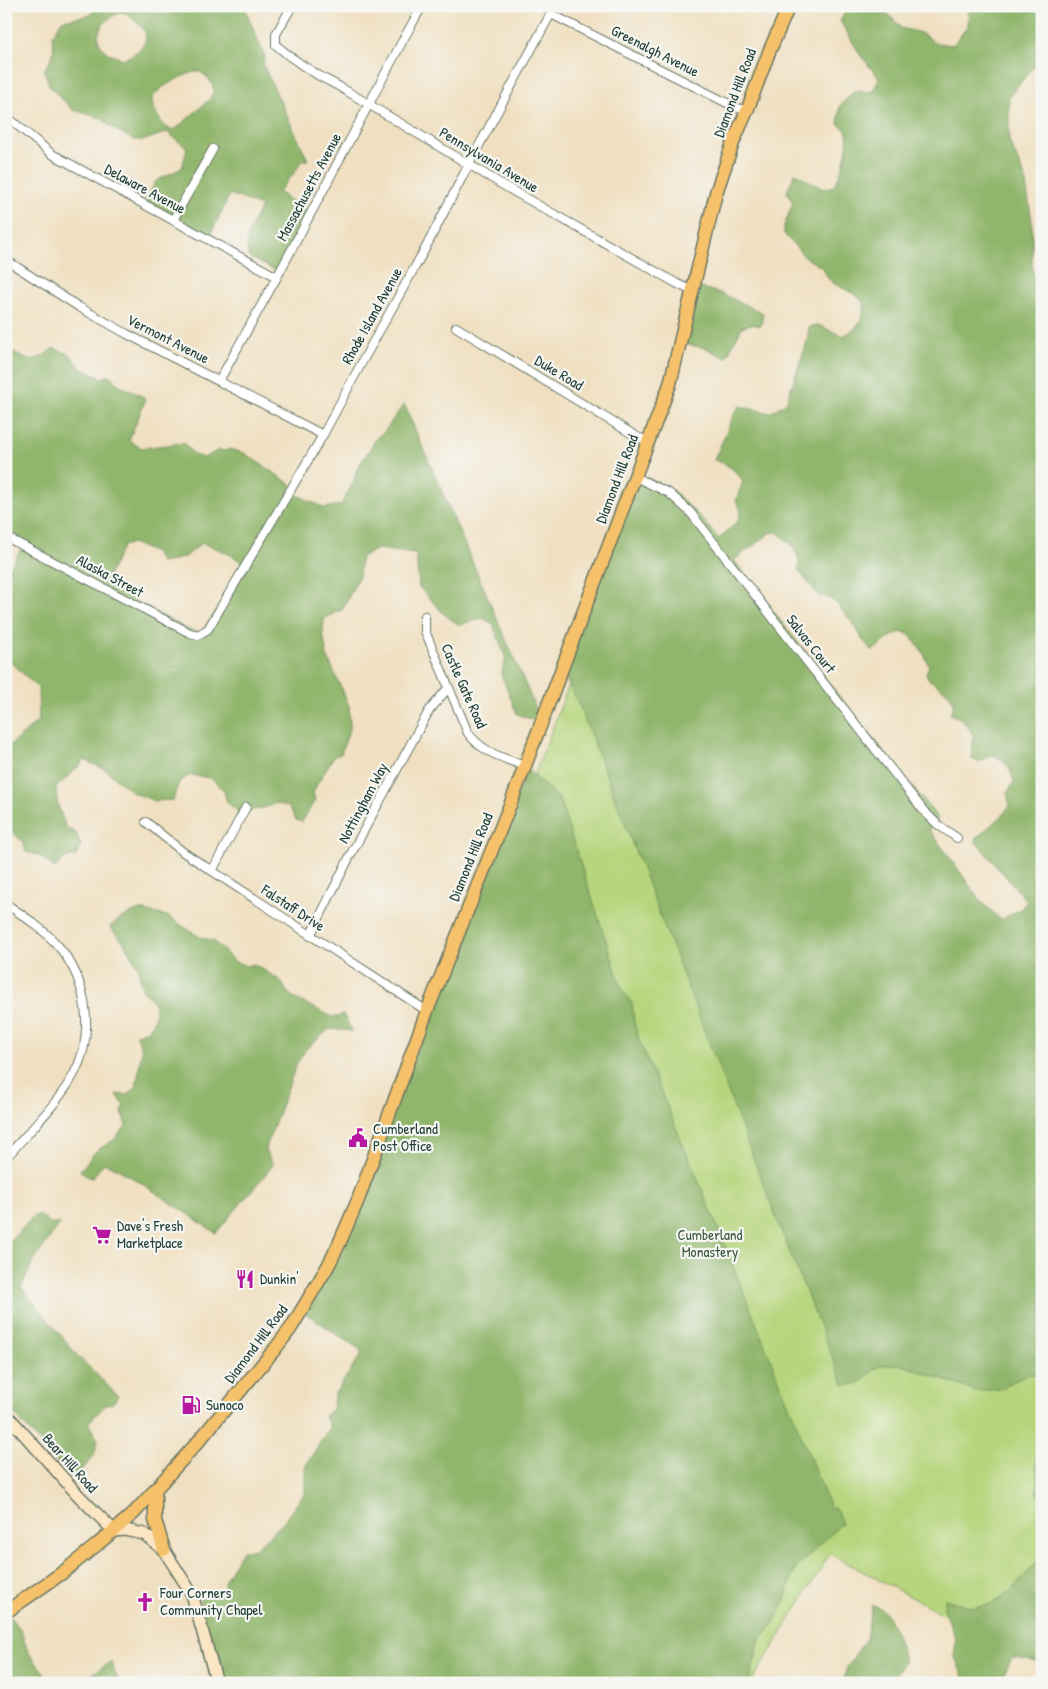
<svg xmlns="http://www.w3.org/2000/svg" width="1048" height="1689" font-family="'Patrick Hand',sans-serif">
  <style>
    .green { fill: #b6d57c; stroke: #6a8958 }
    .forest { fill: #90b66c; stroke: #587a50; fill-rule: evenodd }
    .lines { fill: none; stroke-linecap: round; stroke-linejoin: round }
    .stream { stroke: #6aa7dc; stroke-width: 3 }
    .street-casing { stroke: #687665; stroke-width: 10 }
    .secondary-casing { stroke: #687665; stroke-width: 14 }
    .primary-casing { stroke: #687665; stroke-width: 15 }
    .street { stroke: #fff; stroke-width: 8 }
    .secondary { stroke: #fbe6c4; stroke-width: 11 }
    .primary { stroke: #f5c16b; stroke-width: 12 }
    .labels { text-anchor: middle; stroke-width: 4.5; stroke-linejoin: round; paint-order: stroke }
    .street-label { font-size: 15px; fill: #1f3d34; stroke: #f6f6f2 }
    .poi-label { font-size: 15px; fill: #1f3d34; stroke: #f6f6f2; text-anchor: start }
    .park-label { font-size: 15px; fill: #3d5b42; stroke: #f6f6f2 }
  </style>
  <rect width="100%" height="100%" fill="#f6f6f2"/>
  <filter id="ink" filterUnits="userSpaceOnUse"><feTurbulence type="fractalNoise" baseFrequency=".02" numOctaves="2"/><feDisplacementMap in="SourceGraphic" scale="10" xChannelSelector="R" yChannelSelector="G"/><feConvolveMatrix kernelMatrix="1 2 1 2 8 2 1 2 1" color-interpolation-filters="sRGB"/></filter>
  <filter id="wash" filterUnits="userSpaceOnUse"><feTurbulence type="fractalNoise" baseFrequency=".0096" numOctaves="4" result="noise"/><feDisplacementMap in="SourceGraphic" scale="20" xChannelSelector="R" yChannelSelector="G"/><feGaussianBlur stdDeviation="1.12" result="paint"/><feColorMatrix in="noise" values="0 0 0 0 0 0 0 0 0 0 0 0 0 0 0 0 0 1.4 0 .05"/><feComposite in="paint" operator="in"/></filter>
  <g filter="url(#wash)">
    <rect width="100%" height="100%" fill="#f0e0c1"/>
    <path class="green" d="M632,520L1021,953L1042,878V1666L830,1554L751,1683H583L409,1399L361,1228Z"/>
    <path class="forest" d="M96,6H244L265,57L263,65L308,160L302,161L295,172L278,192L310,214L278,272L249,257C243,234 253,225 261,206L230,194L210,236L145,201L156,181L182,168L187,148L167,132L145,140H134L112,128L101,118L73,110L50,87L44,70C52,58 56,52 52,37L62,20L91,15ZM122,12C128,13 131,17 135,21C138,24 142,27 144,30C152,44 133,56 123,59C118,57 112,55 108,53C87,38 104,17 122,12ZM197,71C207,75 211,80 214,90L210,99L177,128L171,130C163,125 160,121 156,112C154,109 152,104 152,101C153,88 187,74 197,71Z
      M849,6H881L901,28L921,33L936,43L953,45L968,26L969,6H1042V56L1009,97V141L1025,177L1032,221V270L1042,288V1378L1036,1374L1026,1375L1000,1389L976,1391L899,1364L879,1366L858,1384L844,1385L843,1383L786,1243L578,702L563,674L641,474L676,493L701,518L719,539L738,521L741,510L736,501L743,481C735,470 728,464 714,460L735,412L740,406L770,413L786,403L807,342L809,327L818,325L843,336C856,329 858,328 863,314C871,292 837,291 828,278C826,276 825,271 823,268L806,258L784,234V226L793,203L787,192L795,173L823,189L834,186C841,175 853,140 845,129C843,127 840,126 838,124L840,106L854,91L873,92L879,78L861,56L840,21ZM776,532C787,539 804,555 798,570L820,597L825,596L836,603L856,627L862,639L872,651L892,636L901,632L909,634L923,652L929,666L926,673L929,680C936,683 952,694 953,702C954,706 952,710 950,714L962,719L972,733L974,740L971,748L973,756L971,759L979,762L993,755C1007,760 1010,768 1014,781L1007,793L1010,805L1002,816L976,838V842L1027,901L1022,908L1001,920L980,900L929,829L938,818L827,681L734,560L770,533Z
      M694,286L720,293L763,313L761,326L751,324L742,327L726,358L706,348L684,344Z
      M53,348L69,354L81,368L102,378L110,375L119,385L144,397L145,401L129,440L141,448L184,443L194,455L204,458L219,450L226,451L229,449L244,453L292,485L291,492L324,508L341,505L354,481L357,469L378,436L384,432L404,404L542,723L517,714L501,674L506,659L493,624L482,618L459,625L444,614L419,587L416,554L377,549L361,557L359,576L343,609L324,619L323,634L327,656L349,706L350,727L341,754L334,756L317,784L313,793L315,800L302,822L296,820L289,807L275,803C265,811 252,807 242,815L227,802L224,791L211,778L190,775L179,782L173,800L155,801L132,792L106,770L85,760L56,788L58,806L66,828L76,833L81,845L76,856C66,854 61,861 55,868L38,855L26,852L23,842L6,826V749L39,720L38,688L6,657V574L24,544L20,539L6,533V356L14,352C30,364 39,361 53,348ZM132,543L155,553L161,563L172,561L186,556L202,543C218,549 235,554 246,567L201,633L187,629L104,584L123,546Z
      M527,769L559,799L622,989L632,1004L634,1023L639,1040L716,1223L830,1508L835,1507L842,1523L795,1569L784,1603L774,1623L760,1639L749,1683H360C353,1675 345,1679 336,1683H220L200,1599L225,1592L224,1582L242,1550H253L280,1526L305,1493V1467L329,1428V1424L324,1416L333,1409L334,1395L361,1355V1350L302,1311L332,1262L417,1051Z
      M139,910L167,916L200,937L214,941L234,961L246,966L254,964L281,981L287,992L294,998L332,1017H338L343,1014L352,1031L329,1029L306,1049L297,1063L265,1150L273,1165L216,1233L143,1184L114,1167L104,1163L92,1178L80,1171L96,1151L114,1140L126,1126L122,1112L124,1105L116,1094L126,1095L136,1088L142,1049L136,1034L149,1030C158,1015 158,1001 143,991L138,967L124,943L110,927L121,918Z
      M39,1215L51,1224L60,1223L33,1262L21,1287L77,1355L118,1396L112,1404L108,1403L88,1423L98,1440C93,1462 89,1464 70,1477L11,1410L6,1411V1245L34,1216Z
      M1042,1405V1499L1036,1492L1038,1487C1036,1459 1035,1433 1042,1405Z
      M1042,1556V1666L1034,1660L1012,1658L1000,1683H966L954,1655L956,1641L944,1608L945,1599C954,1601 963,1606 971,1607C1001,1610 1024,1576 1042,1556Z
      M872,1605C891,1605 899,1647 905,1661L888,1683H843L847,1667L866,1639Z
      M6,1612L21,1631L28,1652L45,1674L43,1680L38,1683H6Z
      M112,1661L114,1671L120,1683H79Z"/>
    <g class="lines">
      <path class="stream" d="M6,420H7L6,428"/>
    </g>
  </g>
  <g filter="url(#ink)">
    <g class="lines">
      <g class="street-casing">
        <path id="street" d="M292,6L276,34V45C296,63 316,75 340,87L513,191L676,283L692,291
          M6,14L9,6
          M551,14L735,107L747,111
          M6,116L52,154L277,277
          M173,220L213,149
          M6,260L79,307L127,334L323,435
          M456,327L639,438L649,440
          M219,381L277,277L403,40L422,6
          M635,477L669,493L690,512L923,810L937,824L957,838
          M6,537L190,633L198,635L208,629L323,435L361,364L426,247L469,164L555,6
          M425,616V631L468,733C483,753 502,757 524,766
          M146,822L183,852L427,1011
          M212,871L246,807
          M6,904C24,916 45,930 59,947C87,980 95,1033 75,1072C60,1102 28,1132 6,1158
          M310,936L351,854L419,729L429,711L448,688"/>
      </g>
      <g class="secondary-casing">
        <path id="secondary" d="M6,1414L79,1496L114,1531L125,1530L144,1534L164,1550L192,1594L217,1683"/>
      </g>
      <g class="primary-casing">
        <path id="primary" d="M155,1489V1520L164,1550
          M6,1612L62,1573L98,1544L134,1513L198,1442L275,1349L291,1328L328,1266L339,1244L358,1200L427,1011L512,800L661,408L670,384L716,193L734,140L747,111L769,52L789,6"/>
      </g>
      <use href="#street" class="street"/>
      <use href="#secondary" class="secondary"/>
      <use href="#primary" class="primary"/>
    </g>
  </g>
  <defs>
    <g id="civic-bare" transform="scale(1.5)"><path d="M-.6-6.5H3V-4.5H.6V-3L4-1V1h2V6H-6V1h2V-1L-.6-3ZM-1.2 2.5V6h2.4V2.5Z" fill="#b5179e" stroke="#f6f6f2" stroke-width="2.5" paint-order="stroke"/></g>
    <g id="supermarket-bare" transform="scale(1.5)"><path d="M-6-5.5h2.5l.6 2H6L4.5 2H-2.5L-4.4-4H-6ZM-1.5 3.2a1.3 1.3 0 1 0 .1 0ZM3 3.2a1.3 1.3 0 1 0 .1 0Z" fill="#b5179e" stroke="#f6f6f2" stroke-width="2.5" paint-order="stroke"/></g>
    <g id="restaurant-bare" transform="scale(1.5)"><path d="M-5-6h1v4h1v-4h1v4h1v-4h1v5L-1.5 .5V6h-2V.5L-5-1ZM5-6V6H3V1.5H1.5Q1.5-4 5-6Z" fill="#b5179e" stroke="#f6f6f2" stroke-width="2.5" paint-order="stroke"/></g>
    <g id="fuel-bare" transform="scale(1.5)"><path d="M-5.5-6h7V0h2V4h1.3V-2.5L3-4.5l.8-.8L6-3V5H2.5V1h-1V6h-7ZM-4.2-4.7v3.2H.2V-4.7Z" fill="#b5179e" stroke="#f6f6f2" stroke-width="2.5" paint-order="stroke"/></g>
    <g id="church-bare" transform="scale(1.5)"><path d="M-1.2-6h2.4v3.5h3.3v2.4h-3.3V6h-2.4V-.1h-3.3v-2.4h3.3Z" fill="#b5179e" stroke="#f6f6f2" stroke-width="2.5" paint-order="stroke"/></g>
  </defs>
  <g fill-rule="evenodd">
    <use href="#civic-bare" x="358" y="1138"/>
    <use href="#supermarket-bare" x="102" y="1235"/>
    <use href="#restaurant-bare" x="245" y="1279"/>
    <use href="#fuel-bare" x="191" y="1405"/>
    <use href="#church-bare" x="145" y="1602"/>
  </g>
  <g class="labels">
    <g class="street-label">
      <text transform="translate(655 51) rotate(27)" y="5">Greenalgh Avenue</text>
      <text transform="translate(735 93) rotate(-69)" y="5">Diamond Hill Road</text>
      <text transform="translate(489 160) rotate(31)" y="5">Pennsylvania Avenue</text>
      <text transform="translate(309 187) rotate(-62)" y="5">Massachusetts Avenue</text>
      <text transform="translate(145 189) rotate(28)" y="5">Delaware Avenue</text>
      <text transform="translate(372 316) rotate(-61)" y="5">Rhode Island Avenue</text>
      <text transform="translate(168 339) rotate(27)" y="5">Vermont Avenue</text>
      <text transform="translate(559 373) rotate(31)" y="5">Duke Road</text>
      <text transform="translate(617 479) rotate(-69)" y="5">Diamond Hill Road</text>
      <text transform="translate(110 576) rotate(28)" y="5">Alaska Street</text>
      <text transform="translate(811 644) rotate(52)" y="5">Salvas Court</text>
      <text transform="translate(464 686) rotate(66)" y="5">Castle Gate Road</text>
      <text transform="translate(363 803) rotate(-62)" y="5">Nottingham Way</text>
      <text transform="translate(471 857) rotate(-68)" y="5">Diamond Hill Road</text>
      <text transform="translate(293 908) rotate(33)" y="5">Falstaff Drive</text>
      <text transform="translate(256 1344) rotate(-53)" y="5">Diamond Hill Road</text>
      <text transform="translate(70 1463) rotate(48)" y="5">Bear Hill Road</text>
    </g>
    <g class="poi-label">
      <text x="373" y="1134">Cumberland<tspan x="373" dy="17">Post Office</tspan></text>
      <text x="117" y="1231">Dave's Fresh<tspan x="117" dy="17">Marketplace</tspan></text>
      <text x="260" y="1284">Dunkin'</text>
      <text x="206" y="1410">Sunoco</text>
      <text x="160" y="1598">Four Corners<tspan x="160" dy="17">Community Chapel</tspan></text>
    </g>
    <g class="park-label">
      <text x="710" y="1240">Cumberland<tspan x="710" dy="17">Monastery</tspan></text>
    </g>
  </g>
  <rect width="1048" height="1689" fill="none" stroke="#f6f6f2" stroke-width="25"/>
</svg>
